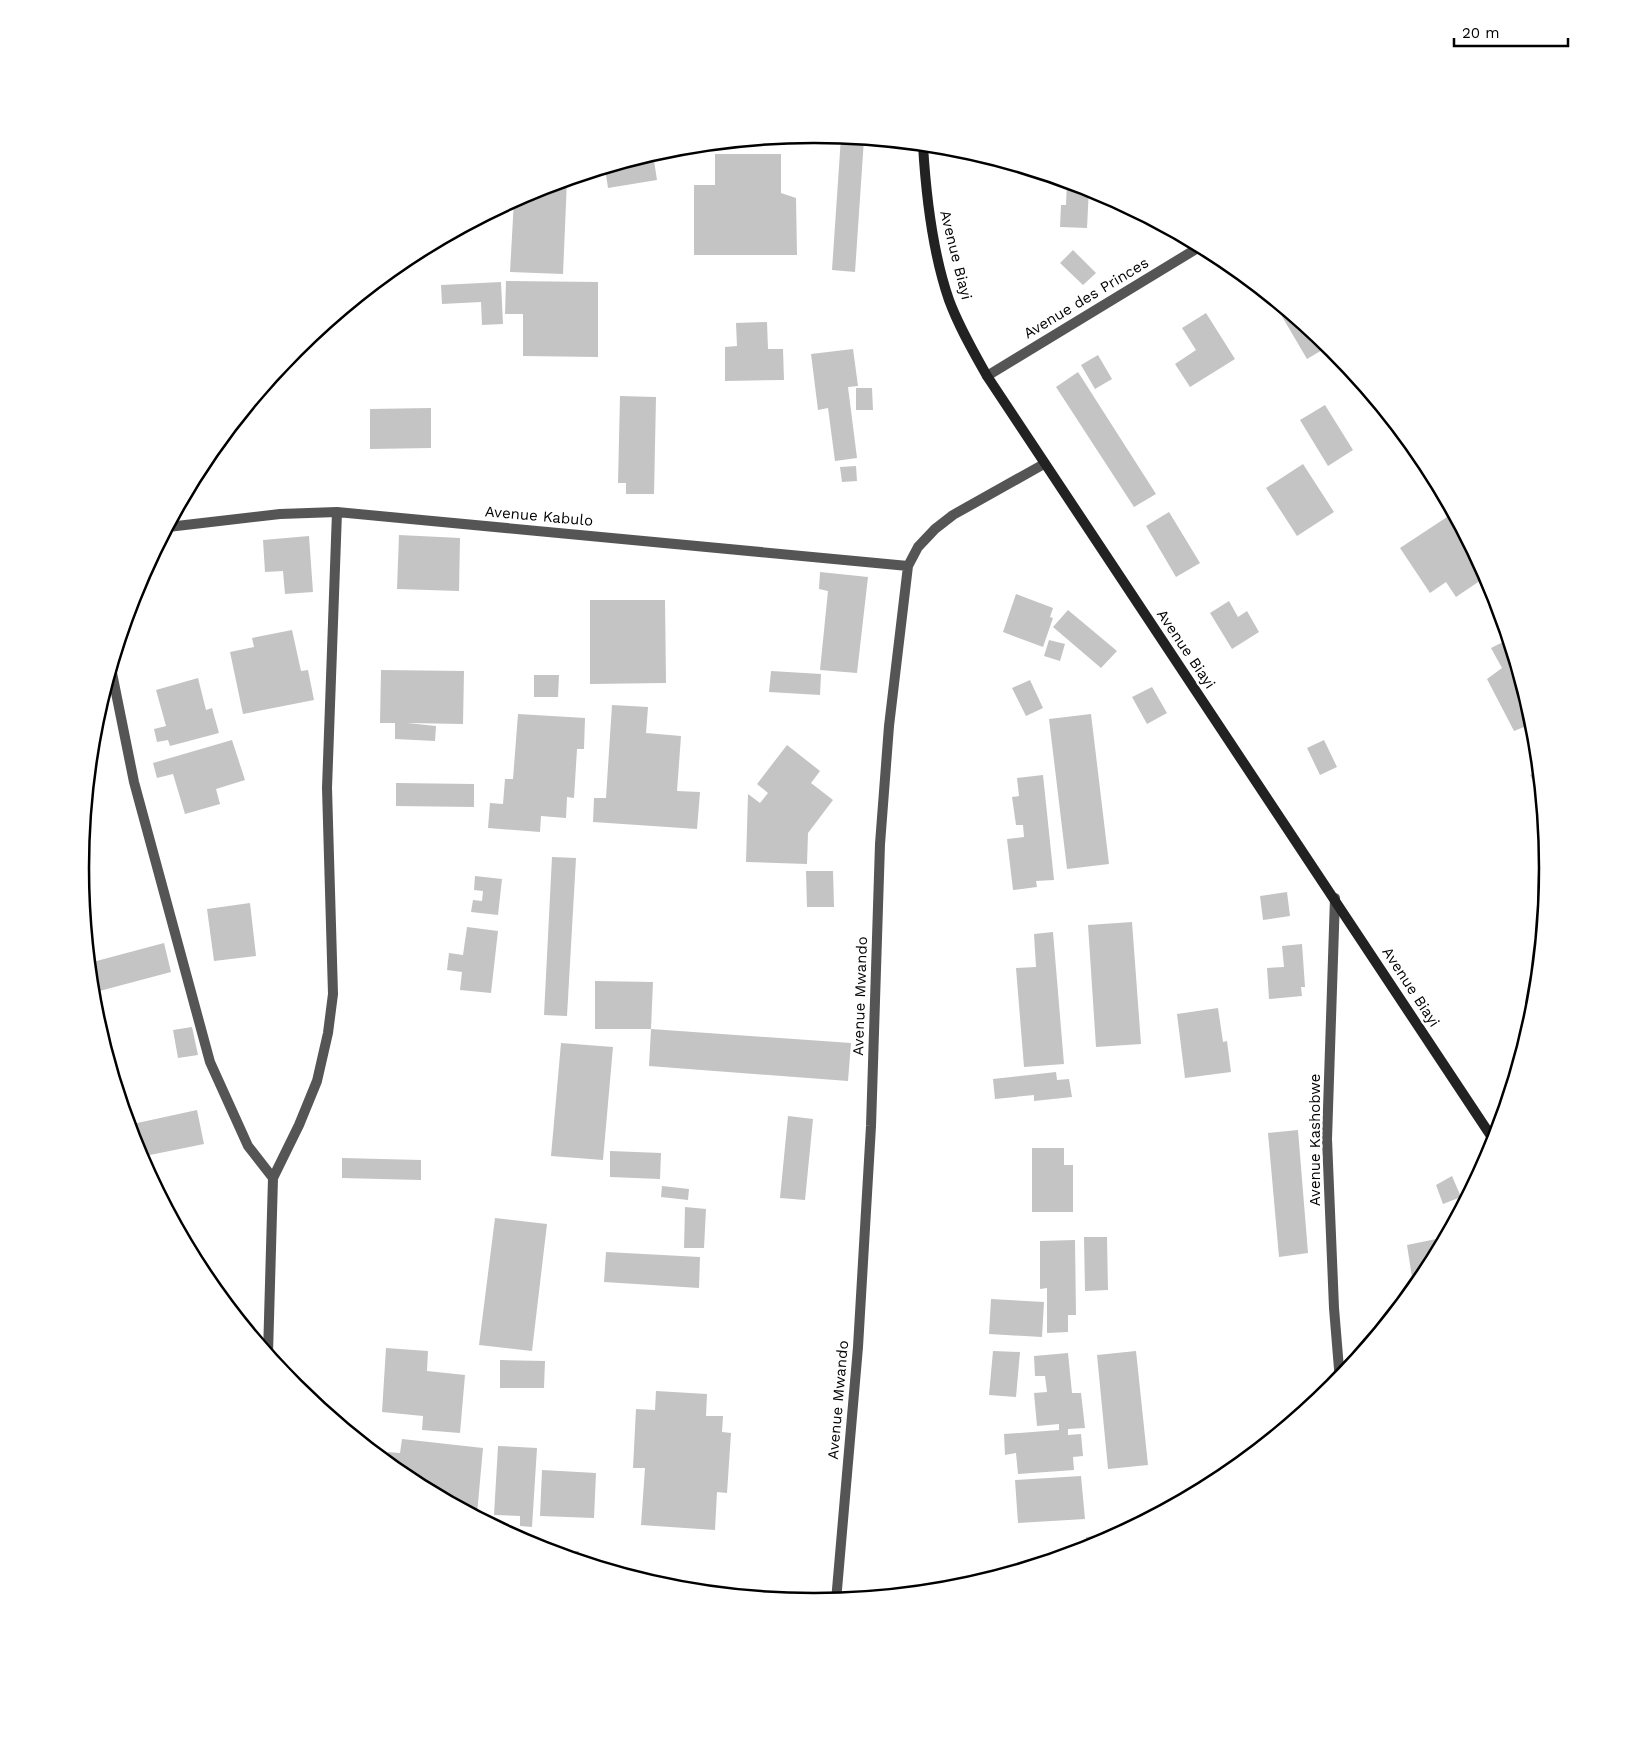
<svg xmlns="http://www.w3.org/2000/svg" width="1629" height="1737" font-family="'Work Sans',sans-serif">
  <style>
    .building { fill: #c4c4c4 }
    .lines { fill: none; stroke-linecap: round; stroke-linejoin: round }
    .street { stroke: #555; stroke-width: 10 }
    .secondary { stroke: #222; stroke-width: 10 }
    .labels { text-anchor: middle; stroke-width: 5; stroke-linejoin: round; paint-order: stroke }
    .street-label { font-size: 15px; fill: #000; stroke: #fff }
    .rim { fill: none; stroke: #000; stroke-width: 2.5 }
  </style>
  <rect width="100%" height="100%" fill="#fff"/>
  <path class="building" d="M841,137L864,139L855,272L832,270Z
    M653,154L657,180L608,188L605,168Z
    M715,154H781V193L796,198L797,255H694V185H715Z
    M567,180L563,274L510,272L514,200L534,190Z
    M1067,181L1089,188L1087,228L1060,227L1061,205H1066Z
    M1073,250L1096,273L1083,285L1060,263Z
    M506,281L598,282V357L523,356V314H505Z
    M501,282L503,324L482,325L481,302L442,304L441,285Z
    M1285,309L1322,339L1329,346L1307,359L1280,313Z
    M1206,313L1235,359L1190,387L1175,364L1196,350L1182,328Z
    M767,322L768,349H783L784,380L725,381V347L737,346L736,323Z
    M853,349L858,386L848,387L857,458L835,461L828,408L818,410L811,354Z
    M1098,355L1112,379L1095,389L1081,365Z
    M1078,372L1156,494L1134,507L1056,387Z
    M856,388H872L873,410H856Z
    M620,396L656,397L654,494H626V483H618Z
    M1325,405L1353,450L1328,466L1300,420Z
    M431,408V448L370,449V409Z
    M1303,464L1334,512L1297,536L1266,488Z
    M856,466L857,481L842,482L840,467Z
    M1169,512L1200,563L1176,577L1146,526Z
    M1453,513L1487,576L1456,597L1446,582L1430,593L1400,548Z
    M399,535L460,538L459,591L397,589Z
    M309,536L313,592L285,594L283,571L265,572L263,540Z
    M820,572L868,577L857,673L820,670L828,591L819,589Z
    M1016,594L1053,608L1050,617L1053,618L1043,647L1003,632Z
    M590,600H665L666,683L590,684Z
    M1229,601L1238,617L1247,611L1259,632L1232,649L1210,613Z
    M1068,610L1117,651L1101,668L1053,627Z
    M292,630L301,671L308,670L314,700L243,714L230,652L254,647L252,638Z
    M1509,639L1534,723L1514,731L1487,679L1502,668L1491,648Z
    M1049,640L1065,644L1060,661L1044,656Z
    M381,670L464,671L463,724L407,723L436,726L435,741L395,739V723H380Z
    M771,671L821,674L820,695L769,692Z
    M534,675H559L558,697H534Z
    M198,678L206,710L212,708L219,733L170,746L168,740L157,742L154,729L166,726L156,690Z
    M1030,680L1043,708L1026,716L1012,688Z
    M1152,687L1167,713L1147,724L1132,697Z
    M612,705L648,707L646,733L681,736L677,791L700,792L697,829L593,822L594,798H606Z
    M518,714L585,718L584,749H577L574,798L567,797L566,818L541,816L540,832L488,828L490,803L503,804L505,779H513Z
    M1091,714L1109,864L1067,869L1049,719Z
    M232,740L245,780L216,789L220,804L185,814L173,774L157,778L153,763Z
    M1324,740L1337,767L1320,775L1307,748Z
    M787,745L820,771L811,783L833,800L808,833L807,864L746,862L748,794L760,803L768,793L757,784Z
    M1539,770L1541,790L1538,791L1530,775Z
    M1043,775L1054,880L1036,881L1037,887L1013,890L1007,839L1024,837L1023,825H1016L1012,797L1019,796L1017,778Z
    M396,783L474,784V807L396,806Z
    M552,857L576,858L567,1016L544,1015Z
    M806,871H833L834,907H807Z
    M475,876L502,879L498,915L471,912L473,900L482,901L483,891L474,890Z
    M1287,892L1290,916L1263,920L1260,896Z
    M250,903L256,956L214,961L207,909Z
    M1132,922L1141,1044L1096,1047L1088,925Z
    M467,927L498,931L491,993L460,990L462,972L447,970L449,953L463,955Z
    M1053,932L1064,1064L1024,1067L1016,968L1036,967L1034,934Z
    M164,943L171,972L92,993L89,963Z
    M1302,944L1305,987H1301L1302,996L1269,999L1267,968L1284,967L1282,946Z
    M595,981L653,982L651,1029H595Z
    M1218,1008L1223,1042L1227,1041L1231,1072L1185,1078L1177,1014Z
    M192,1027L198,1055L178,1058L173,1030Z
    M651,1029L851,1043L848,1081L649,1066Z
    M561,1043L613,1047L603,1160L551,1156Z
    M1056,1072L1057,1080L1069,1079L1072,1097L1034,1101V1095L995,1099L993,1079Z
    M197,1110L204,1144L140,1157L136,1149L128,1125Z
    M788,1116L813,1119L805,1200L780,1198Z
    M1298,1130L1308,1253L1279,1257L1268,1133Z
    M1032,1148H1064V1165H1073V1212H1032Z
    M610,1151L661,1153L660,1179L610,1177Z
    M342,1158L421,1160V1180L342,1178Z
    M1452,1176L1461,1197L1443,1204L1436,1185Z
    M662,1186L689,1189L688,1200L661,1197Z
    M685,1207L706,1209L704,1248H684Z
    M495,1218L547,1224L532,1351L479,1345Z
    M1084,1237H1107L1108,1290L1085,1291Z
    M1446,1237L1425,1277L1414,1290L1407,1245Z
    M1075,1240L1076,1315H1068V1332L1047,1333V1288L1040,1289V1241Z
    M606,1252L700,1257L699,1288L604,1282Z
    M991,1299L1044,1302L1042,1337L989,1334Z
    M386,1348L428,1351L427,1371L465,1375L460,1433L422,1430L423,1416L382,1412Z
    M993,1351L1020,1352L1016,1397L989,1395Z
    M1136,1351L1148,1465L1108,1469L1097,1355Z
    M1068,1353L1072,1393H1081L1085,1428L1068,1429V1435L1081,1434L1083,1456L1073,1457L1074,1470L1018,1474L1016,1453L1005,1455L1004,1434L1059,1430V1424L1037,1426L1034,1393L1047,1392L1045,1376H1035L1034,1356Z
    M500,1360L545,1361L544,1388H500Z
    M656,1391L707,1394L706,1416H723L722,1432L731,1433L727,1493L717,1492L715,1530L641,1525L645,1468H633L636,1409L655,1410Z
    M402,1439L483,1448L477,1514L470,1513L406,1479L387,1463L388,1452L400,1453Z
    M498,1446L537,1448L532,1527L520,1526V1516L494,1515Z
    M542,1470L596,1473L594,1518L540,1516Z
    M1081,1476L1085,1519L1018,1523L1015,1480Z
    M1119,1534L1095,1547L1087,1550L1086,1537Z
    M547,1551H579L578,1561Z
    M732,1591L790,1595L789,1601L732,1595Z"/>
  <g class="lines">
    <path class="street" d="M987,376L1201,246
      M168,527L280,514L337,512L908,566
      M111,668L134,782L210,1062L248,1146L273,1178
      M1335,898L1327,1139L1334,1308L1340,1381
      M268,1354L273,1178L299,1125L317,1081L328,1033L333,994L327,788L337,512
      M836,1601L858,1347L871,1126L880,844L889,726L908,566L918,547L935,529L953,515L1044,464"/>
    <path class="secondary" d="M923,145C926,196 932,251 949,300C959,327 973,351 987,376L1495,1142"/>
  </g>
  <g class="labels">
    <g class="street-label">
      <text transform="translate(956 255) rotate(76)" y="5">Avenue Biayi</text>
      <text transform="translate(1086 298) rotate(-31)" y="5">Avenue des Princes</text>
      <text transform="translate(539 516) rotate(5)" y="5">Avenue Kabulo</text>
      <text transform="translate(1186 649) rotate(56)" y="5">Avenue Biayi</text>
      <text transform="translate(1411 987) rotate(57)" y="5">Avenue Biayi</text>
      <text transform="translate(860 996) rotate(-88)" y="5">Avenue Mwando</text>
      <text transform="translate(1315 1140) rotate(-90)" y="5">Avenue Kashobwe</text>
      <text transform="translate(838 1400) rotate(-85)" y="5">Avenue Mwando</text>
    </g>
  </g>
  <path d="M0 0H1629V1737H0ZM89 868a725 725 0 1 1 1450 0a725 725 0 1 1-1450 0Z" fill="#fff" fill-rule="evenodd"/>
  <path class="rim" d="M89 868a725 725 0 1 1 1450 0a725 725 0 1 1-1450 0Z"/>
  <path d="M1454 38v8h114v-8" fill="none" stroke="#000000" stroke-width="2.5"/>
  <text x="1462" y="38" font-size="15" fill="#000000" stroke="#ffffff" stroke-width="4" paint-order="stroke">20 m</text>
</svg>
